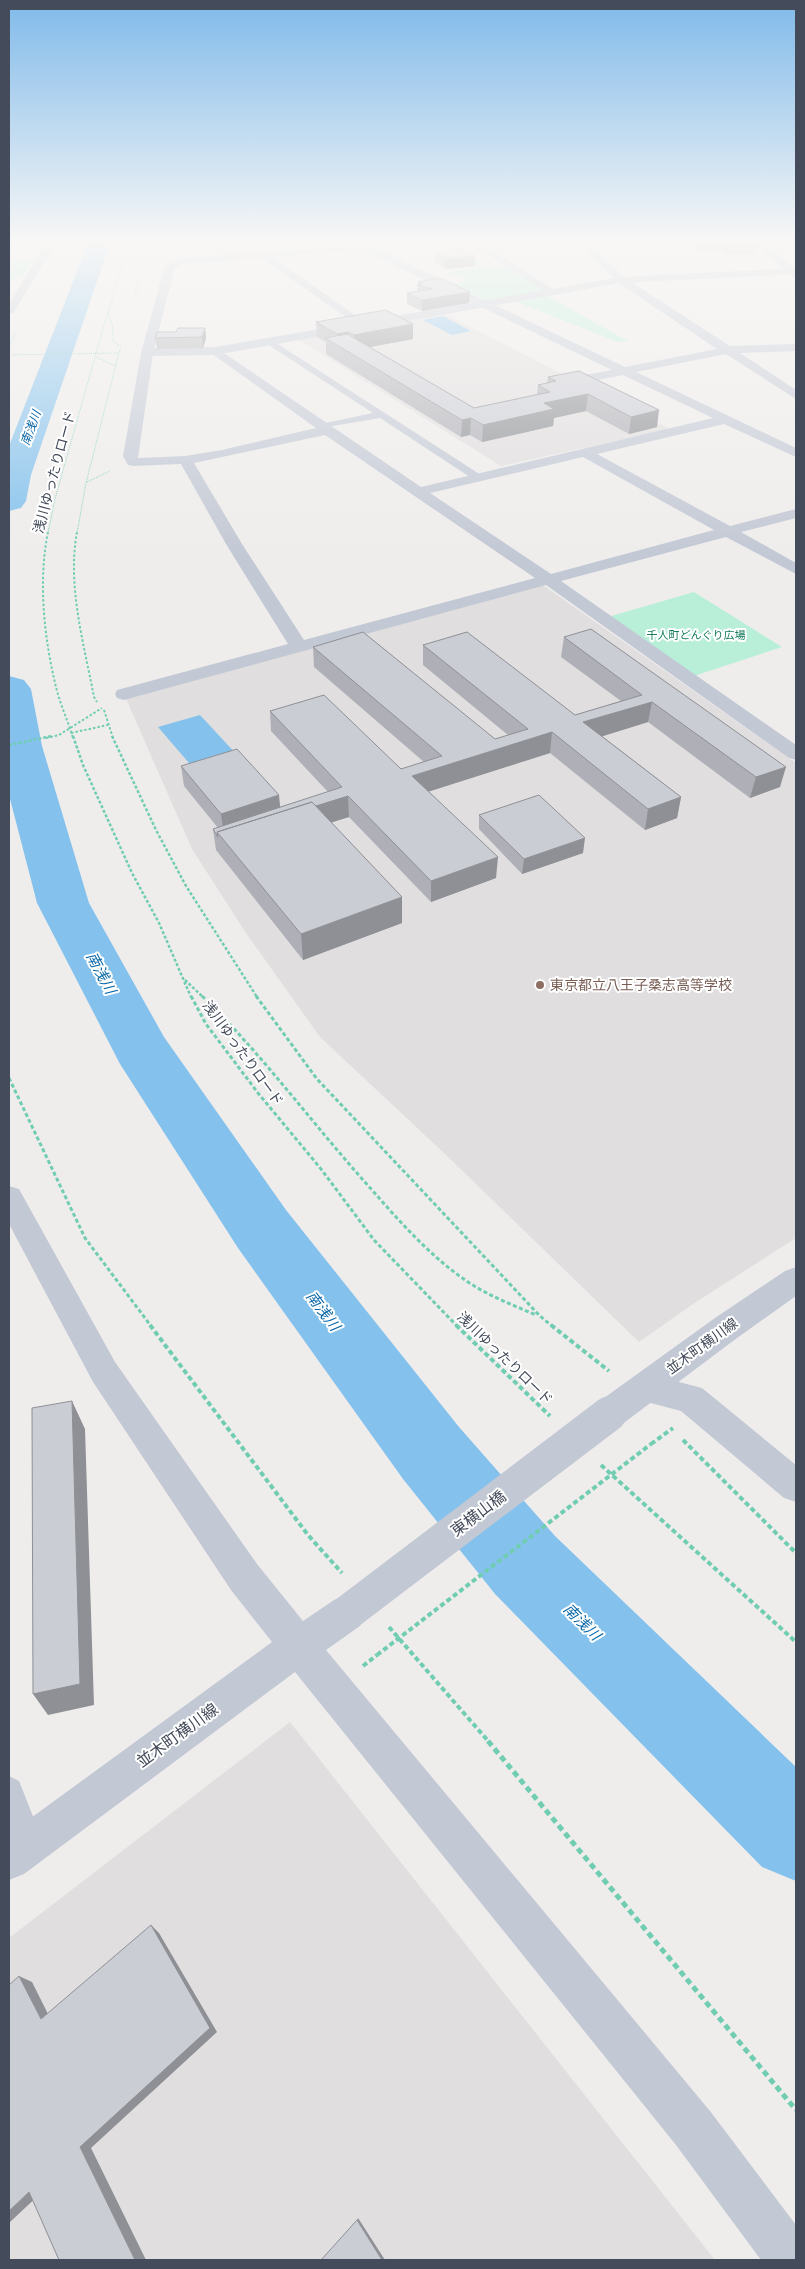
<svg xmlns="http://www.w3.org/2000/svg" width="805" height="2269" font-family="Inter,'Noto Sans JP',sans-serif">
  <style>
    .education { fill: #e0dede }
    .green { fill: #b9efd9 }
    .water { fill: #84c2ed }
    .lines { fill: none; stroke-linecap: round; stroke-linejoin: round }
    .river { fill: #84c2ed; fill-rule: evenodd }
    .path-far5 { stroke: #70cdb2; stroke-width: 1; stroke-dasharray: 1 1; stroke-linecap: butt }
    .path-far4 { stroke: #70cdb2; stroke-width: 2; stroke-dasharray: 2.5 2; stroke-linecap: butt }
    .path-far3 { stroke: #70cdb2; stroke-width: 2.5; stroke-dasharray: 3 2; stroke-linecap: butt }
    .path-far2 { stroke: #70cdb2; stroke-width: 3; stroke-dasharray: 4 2.5; stroke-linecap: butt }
    .path-far1 { stroke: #70cdb2; stroke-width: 4; stroke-dasharray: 5 3; stroke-linecap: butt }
    .path { stroke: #70cdb2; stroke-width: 5; stroke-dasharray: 6 4; stroke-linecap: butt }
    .service { fill: #c2c8d4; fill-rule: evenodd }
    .pedestrian { fill: #c2c8d4; fill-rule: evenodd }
    .minor { fill: #c2c8d4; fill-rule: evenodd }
    .tertiary { fill: #c2c8d4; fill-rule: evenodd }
    .path-bridge { stroke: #70cdb2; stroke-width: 4; stroke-dasharray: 5 3; stroke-linecap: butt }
    .tertiary-bridge { stroke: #c2c8d4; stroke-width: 35 }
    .wall { fill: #afb0b7 }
    .shaded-wall { fill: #8e9095 }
    .building { fill: #cbcdd5; stroke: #8e9095 }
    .education-dot { fill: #8d6e63; stroke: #fff; stroke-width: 2 }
    .labels { text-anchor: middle; stroke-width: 4; stroke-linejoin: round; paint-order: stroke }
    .far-park-label { font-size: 11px; fill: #147c5d; stroke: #fff }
    .far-water-label { font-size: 12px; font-style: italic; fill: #0967a8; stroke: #fff }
    .street-label { font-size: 14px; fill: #444b5a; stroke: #fff }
    .education-label { font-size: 14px; fill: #785e54; stroke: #fff; text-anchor: start }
    .water-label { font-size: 15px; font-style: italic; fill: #0967a8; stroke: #fff }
    .near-street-label { font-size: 16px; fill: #444b5a; stroke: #fff }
  </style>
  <rect width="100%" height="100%" fill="#efedec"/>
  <path class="education" d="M443,313L670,429L501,466L297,339Z
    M540,583L796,763V1238L693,1304L639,1342L444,1153L320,1037L246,933L192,849L124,694Z
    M290,1722L715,2260H9V1938Z"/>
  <path class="green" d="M475,258L487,267L510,265L551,291L542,293L628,341L618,342L509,299L491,303L452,284L466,281L446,272L479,268L468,259Z
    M9,260L34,261L22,276L9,282Z
    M694,592L782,647L694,676L608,617Z"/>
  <path class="water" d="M443,316L471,331L452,335L423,320Z
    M200,715L238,756L195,770L158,727Z"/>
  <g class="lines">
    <path class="river" d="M88,243H110L31,475L26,501L21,508L9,511V446Z
      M9,676L24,680L31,689L42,746L89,903L164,1037L286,1210L459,1427L555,1536L796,1767V1881L762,1867L495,1594L403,1479L238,1248L120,1064L37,903L9,795Z"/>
    <path class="path-far5" d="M143,266L147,245L144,243
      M135,295L140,276
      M107,312L112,324L114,342L121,346
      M9,348L16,331
      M9,355L119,353
      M96,357L116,366
      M87,482L110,471
      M48,533L55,499L104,325L130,243
      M77,533L86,483L120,349"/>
    <path class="path-far4" d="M48,532C38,581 44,638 56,687C60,704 68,721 73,738
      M77,532C67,586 84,644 94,697L97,702
      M104,710L113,738
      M71,733L108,725
      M46,738L59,735L102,708"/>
    <path class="path-far3" d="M73,736L83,765L132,873L159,923L191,997
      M112,736L156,830L186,886L257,997
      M9,745L52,736
      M185,980L203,997"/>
    <path class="path-far2" d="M191,996L206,1024L258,1093L321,1169L374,1240L457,1326
      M202,996C263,1055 315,1127 372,1190C401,1223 431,1257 468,1282C489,1296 513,1305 536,1315
      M256,996L317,1079L540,1316L552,1326
      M9,1078L85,1238L151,1326"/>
    <path class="path-far1" d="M150,1325L308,1535L342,1573
      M456,1325L550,1416
      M551,1325L609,1371
      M683,1440L796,1553
      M651,1444L673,1428
      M601,1465L796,1642
      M389,1627L489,1742
      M363,1666L377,1655"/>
    <path class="path" d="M488,1741L796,2110"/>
    <path class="service" d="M270,339L481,475L482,477L477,480L473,479L380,418L321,428V424L373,413L267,344L266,342Z
      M9,1776L19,1781L44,1844L40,1855L29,1859L18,1855L9,1830Z"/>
    <path class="pedestrian" d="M796,268V274L621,283L215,355L148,356L142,352L148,348L215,347L621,277Z"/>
    <path class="minor" d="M380,243H420L415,246L377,249L625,367L717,349L617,282L579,243H589L625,278L730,346L796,344V351L740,353L796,390V399L726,354L636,372L796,448V457L724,424L597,454L730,526L796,509V518L741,532L796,563V574L726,537L561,581L796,745V760L789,758L546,585L131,698L124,700L117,698L115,694L117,690L288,644L226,544L181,464L133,466L128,465L123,456L141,353L165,265L182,258ZM363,250L612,370L574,377L572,380L574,383L578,384L623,375L713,418L421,487L215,347L211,349L209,351L211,353L316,428L222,450L185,456L138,458L153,353L175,267L183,264L261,258L362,328L368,325L366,323L272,257ZM325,435L535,578L304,640L242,544L194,463ZM583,457L714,530L551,574L430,493Z
      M470,243H481L556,291L555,293H547Z
      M754,243H765L796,270V278L792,277Z
      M644,1373L702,1388L796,1465V1502L784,1498L681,1411L632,1398L628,1388L632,1378Z"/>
    <path class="tertiary" d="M46,243H56L14,312L9,315V304Z
      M9,1186L19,1189L115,1362L257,1564L303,1621L334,1600L347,1594L360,1600L366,1613L360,1626L326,1650L710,2111L796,2225V2260H761L676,2145L295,1672L24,1874L9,1880V1834L272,1642L231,1590L93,1382L9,1224Z
      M796,1267V1296L737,1338L621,1425L609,1429L597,1425L592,1414L597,1403L715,1318L785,1271Z"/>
    <path class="path-bridge" d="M377,1655L651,1444"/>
    <path class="tertiary-bridge" d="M347,1613L609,1414"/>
  </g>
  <path class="wall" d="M661,243H679V245H664Z
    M690,243H758L756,254L726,255L723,252H697L690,245Z
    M435,252L475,256V266L445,269L435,262Z
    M418,282L470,292L469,303L422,311L407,304V293L417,292V285H418Z
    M316,322L413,324V339L370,347L474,408L537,394L538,385L547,383L548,377L579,371L657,427L629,434L586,411L554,418L553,426L482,442L470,435L461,437L326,354V342L317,337Z
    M205,328L206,338L203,348L157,349L155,338L176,332Z
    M564,637L780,787L750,798L648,722L602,736L681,797L677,818L645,830L550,753L428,791L496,878L431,902L349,817L331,822L402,923L303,960L216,850L213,829L218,828L184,786L181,766L280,807L328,792L271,731L270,711L401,769L424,762L314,667L313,647L495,739L508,735L423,665V645L575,715L621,701L561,657Z
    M479,815L583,853L522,874L479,829Z"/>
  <path class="shaded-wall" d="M475,256V266L445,269V259Z
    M470,292L469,303L422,311V300Z
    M413,324V339L354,350V335Z
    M205,328L206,338L203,348L202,337Z
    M348,332L349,347L337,345V334Z
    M588,394L586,411L554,418L553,426L482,442L483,425L544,403Z
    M659,410L657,427L629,434L631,417Z
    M471,418L470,435L461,437L462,420Z
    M652,702L648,722L581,743L583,722Z
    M552,732L550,753L412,797V776Z
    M786,767L780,787L750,798L756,777Z
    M279,795L281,816L348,796L349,817L235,853L224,835L221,814Z
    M681,797L677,818L645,830L648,809Z
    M585,838L583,853L522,874L524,859Z
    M498,857L496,878L431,902V881Z
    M402,897V923L303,960L301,934Z
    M72,1401L85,1429L94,1705L48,1715L33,1694Z
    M151,1925L159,1933L217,2032L91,2148L146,2260H135L80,2147Z
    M19,1976L32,1982L53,2024L41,2019Z
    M29,2192H42L9,2223V2211Z
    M358,2218L385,2260H382L357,2220Z"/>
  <path class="building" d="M465,249L475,256L445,259L435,252Z
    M440,278L470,292L422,300L407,293L432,289L417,285L423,284L418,282Z
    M386,310L413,324L354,335L348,332L337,334L316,322Z
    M178,328H205L202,337L155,338L157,332H176Z
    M347,334L474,408L550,392L538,385L556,381L548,377L579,371L659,410L631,417L588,394L544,403L554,409L483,425L471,418L462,420L325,338Z
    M591,629L786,767L756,777L652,702L583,722L681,797L648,809L552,732L412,776L498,857L431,881L348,796L316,806L312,802L217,832L218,837L213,829L342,787L270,711L324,695L401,769L442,756L313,647L363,632L495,739L528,729L423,645L467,632L575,715L642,695L564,637Z
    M237,749L279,795L221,814L181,766Z
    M539,795L585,838L524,859L479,815Z
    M312,802L402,897L301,934L217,832Z
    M72,1401L80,1684L33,1694L32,1408Z
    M151,1925L210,2028L80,2147L135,2260H59L29,2192L9,2211V1985L19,1976L41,2019Z
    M357,2220L382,2260H321Z"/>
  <linearGradient id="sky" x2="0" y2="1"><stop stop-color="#80baea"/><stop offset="0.43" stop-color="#f8f7f6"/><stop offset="1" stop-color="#f8f7f6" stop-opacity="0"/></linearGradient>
  <rect width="805" height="560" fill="url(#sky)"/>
  <circle class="education-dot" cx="540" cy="985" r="5"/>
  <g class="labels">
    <g class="far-park-label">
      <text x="696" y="639">千人町どんぐり広場</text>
    </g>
    <g class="far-water-label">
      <text transform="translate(31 428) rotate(-70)" y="4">南浅川</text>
    </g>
    <g class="street-label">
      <text transform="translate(54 472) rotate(-75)" y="5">浅川ゆったりロード</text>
      <text transform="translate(243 1053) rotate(54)" y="5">浅川ゆったりロード</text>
      <text transform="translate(702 1346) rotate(-36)" y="5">並木町横川線</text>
      <text transform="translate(505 1358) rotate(44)" y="5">浅川ゆったりロード</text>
    </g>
    <g class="education-label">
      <text x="550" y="990">東京都立八王子桑志高等学校</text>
    </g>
    <g class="water-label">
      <text transform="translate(101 973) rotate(62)" y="5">南浅川</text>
      <text transform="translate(323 1311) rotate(53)" y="5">南浅川</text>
      <text transform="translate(582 1622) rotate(45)" y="5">南浅川</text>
    </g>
    <g class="near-street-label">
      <text transform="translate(478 1513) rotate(-37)" y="6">東横山橋</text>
      <text transform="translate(177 1735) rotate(-36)" y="6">並木町横川線</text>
    </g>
  </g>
  <rect width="805" height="2269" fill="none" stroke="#444b5a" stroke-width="20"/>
</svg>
